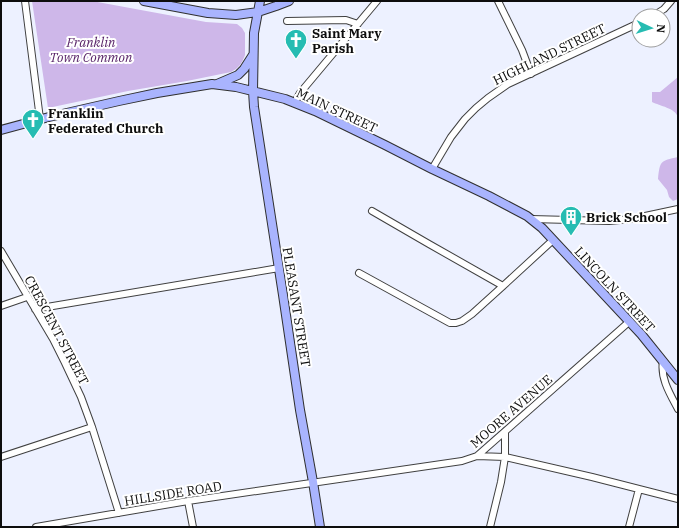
<svg xmlns="http://www.w3.org/2000/svg" width="679" height="528" font-family="'IBM Plex Serif',serif">
  <style>
    .green { fill: #ceb7e9 }
    .lines { fill: none; stroke-linecap: round; stroke-linejoin: round }
    .street-casing { stroke: #404040; stroke-width: 8 }
    .secondary-casing { stroke: #2f2f2f; stroke-width: 10 }
    .street { stroke: #fff; stroke-width: 6 }
    .secondary { stroke: #a9b4fe; stroke-width: 8 }
    .labels { text-anchor: middle; stroke-width: 4; stroke-linejoin: round; paint-order: stroke }
    .poi-label { font-size: 13px; font-weight: bold; fill: #0d0d0d; stroke: #fff; text-anchor: start }
    .park-label { font-size: 13px; font-style: italic; fill: #541e64; stroke: #fff }
    .street-label { font-size: 13px; fill: #0d0d0d; stroke: #fff }
  </style>
  <rect width="100%" height="100%" fill="#edf1ff"/>
  <path class="green" d="M32,1H92L206,22L237,24L242,28L245,33V55L243,60L240,65L236,69L231,72L187,81L128,91L48,108Z
    M678,77V117C675,108 660,106 652,102V92H660Z
    M678,157V199L673,201L669,197L667,190L658,179C660,161 660,161 678,157Z"/>
  <g class="lines">
    <g class="street-casing">
      <path id="street" d="M25,1L40,119
        M498,1L522,50L531,74
        M653,16L664,9L671,1
        M287,21L346,20L358,24
        M295,102L300,93L377,1
        M432,169L451,137L465,119L476,108L488,98L508,84L639,23
        M372,211L429,244L503,286
        M531,219L609,221L631,219L678,209
        M1,251L53,339L65,363L81,397L92,427L119,513
        M359,273L450,323H456L462,321L472,314L503,286L553,240
        M1,306L27,297
        M35,309L279,268
        M663,361C660,378 670,394 678,409
        M477,456L505,457L592,477L678,499
        M1,457L92,427
        M188,501L193,527
        M36,527L188,501L462,461L477,456L630,321
        M490,527L501,482L505,457V432
        M629,527L639,489"/>
    </g>
    <g class="secondary-casing">
      <path id="secondary" d="M144,1L208,13L236,15L258,12L276,6L289,1
        M260,1L254,33L253,91L254,107L283,295L300,410L313,482L320,527
        M217,84L238,75L244,69L253,55
        M1,130L49,117L119,101L157,93L212,84L236,87L285,99L315,111L385,145L432,169L489,196L527,216L542,228L641,334L678,380"/>
    </g>
    <use href="#street" class="street"/>
    <use href="#secondary" class="secondary"/>
  </g>
  <defs>
    <g id="church-pin" transform="scale(1.15)"><path d="M0 17L-7.5 6A9.5 9.5 0 1 1 7.5 6Z" fill="#26bcb2" stroke="#fff"/><path d="M-1.2-6h2.4v3.5h3.3v2.4h-3.3V6h-2.4V-.1h-3.3v-2.4h3.3Z" fill="#fff"/></g>
    <g id="building-pin" transform="scale(1.15)"><path d="M0 17L-7.5 6A9.5 9.5 0 1 1 7.5 6Z" fill="#26bcb2" stroke="#fff"/><path d="M-4-6H4V6H1V3H-1V6H-4ZM-2.5-4.3h1.7v1.8h-1.7ZM.8-4.3h1.7v1.8H.8ZM-2.5-1h1.7V.8h-1.7ZM.8-1h1.7V.8H.8Z" fill="#fff"/></g>
  </defs>
  <g fill-rule="evenodd">
    <use href="#church-pin" x="296" y="40"/>
    <use href="#church-pin" x="33" y="120"/>
    <use href="#building-pin" x="571" y="217"/>
  </g>
  <g class="labels">
    <g class="poi-label">
      <text x="312" y="38">Saint Mary<tspan x="312" dy="15">Parish</tspan></text>
      <text x="48" y="118">Franklin<tspan x="48" dy="15">Federated Church</tspan></text>
      <text x="586" y="222">Brick School</text>
    </g>
    <g class="park-label">
      <text x="91" y="47">Franklin<tspan x="91" dy="15">Town Common</tspan></text>
    </g>
    <g class="street-label">
      <text transform="translate(549 54) rotate(-26)" y="5">HIGHLAND STREET</text>
      <text transform="translate(337 110) rotate(25)" y="5">MAIN STREET</text>
      <text transform="translate(615 289) rotate(47)" y="5">LINCOLN STREET</text>
      <text transform="translate(297 307) rotate(81)" y="5">PLEASANT STREET</text>
      <text transform="translate(57 330) rotate(62)" y="5">CRESCENT STREET</text>
      <text transform="translate(511 411) rotate(-41)" y="5">MOORE AVENUE</text>
      <text transform="translate(173 493) rotate(-9)" y="5">HILLSIDE ROAD</text>
    </g>
  </g>
  <rect width="679" height="528" fill="none" stroke="#0d0d0d" stroke-width="4"/>
  <g transform="translate(651 28) rotate(94)"><circle r="19" fill="#ffffff" stroke="#9e9e9e"/>
  <path d="M0-3L7 15L0 10L-7 15Z" fill="#26bcb2"/>
  <text y="-6" font-size="11" font-weight="bold" text-anchor="middle" fill="#0d0d0d">N</text>
  </g>
</svg>
